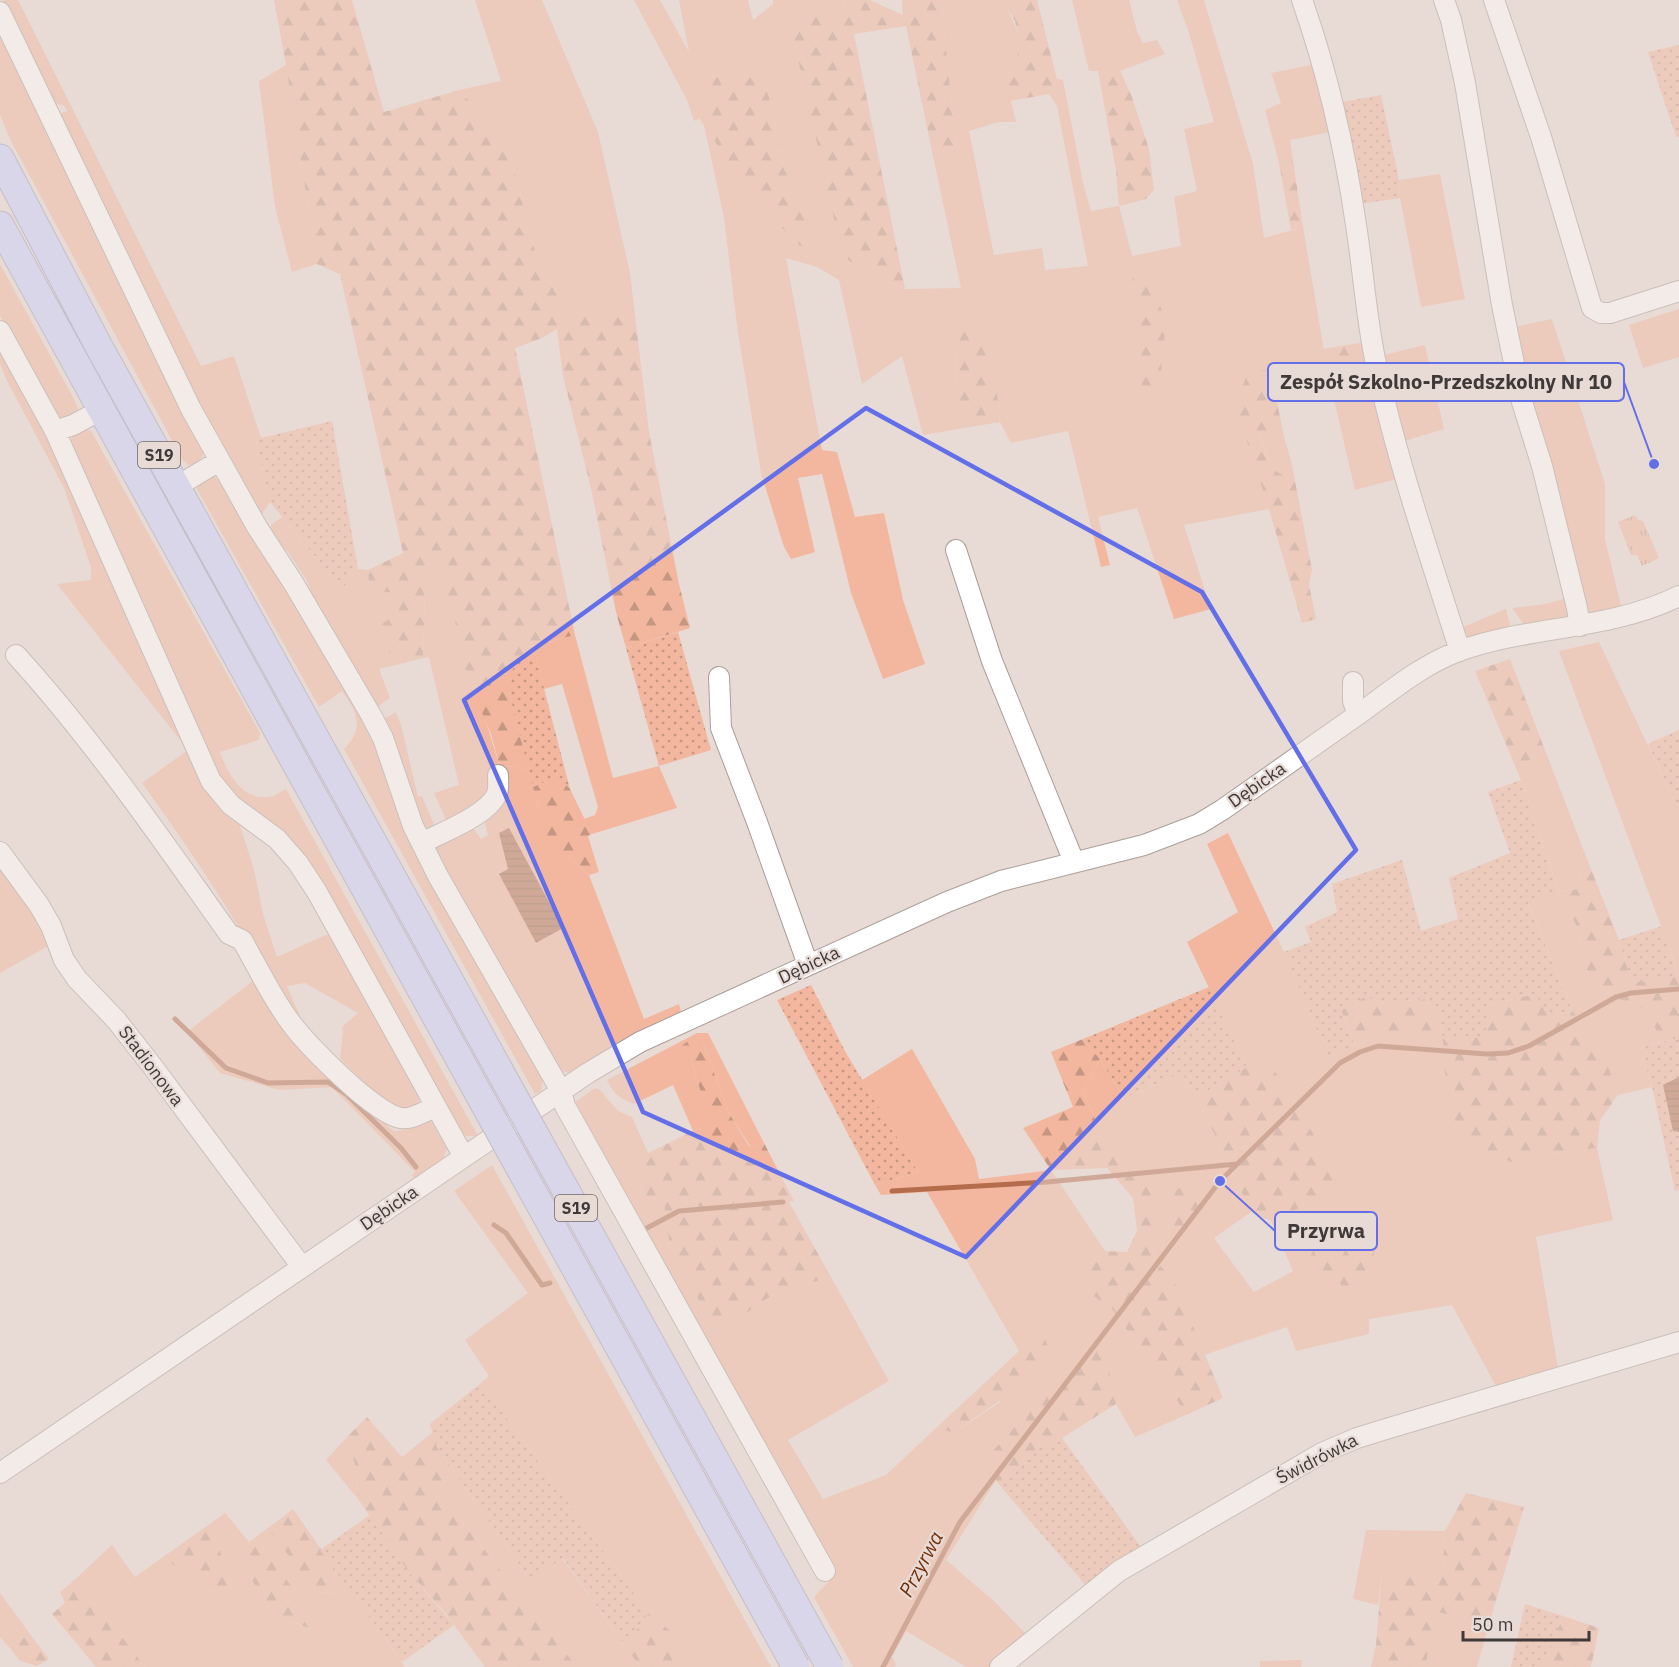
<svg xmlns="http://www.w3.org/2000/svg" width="1679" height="1667" font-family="'IBM Plex Sans',sans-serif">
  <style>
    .grass { fill: #f2b79e; fill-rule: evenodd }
    .forest { fill: url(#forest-firs) }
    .park { fill: url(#park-tufts) }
    .garden { fill: url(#garden-dots) }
    .water { fill: url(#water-rules) }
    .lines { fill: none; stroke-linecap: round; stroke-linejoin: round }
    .stream { stroke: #b46c4c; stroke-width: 5 }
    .minor-casing { stroke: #aa9e99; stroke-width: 22 }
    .highway-casing { stroke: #979cb9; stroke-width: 29 }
    .minor { stroke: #fff; stroke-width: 20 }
    .highway { stroke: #c6d0ff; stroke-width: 27 }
    .highway-bridge-casing { stroke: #979cb9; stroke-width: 29; stroke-linecap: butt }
    .highway-bridge { stroke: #c6d0ff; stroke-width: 27 }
    .marked { fill: none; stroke: #636fe8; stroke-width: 4.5; stroke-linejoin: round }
    .labels { text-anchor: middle; stroke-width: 4.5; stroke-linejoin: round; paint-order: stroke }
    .shield { fill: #e8dbd6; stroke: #726a67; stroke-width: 1.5 }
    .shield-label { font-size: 16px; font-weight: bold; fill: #3f3a38 }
    .street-label { font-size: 18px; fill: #3f3a38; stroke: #e8dbd6 }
    .water-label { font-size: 20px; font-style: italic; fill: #712d06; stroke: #e8dbd6 }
    .leader { fill: none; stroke: #636fe8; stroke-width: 2 }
    .callout-dot { fill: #636fe8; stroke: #e8dbd6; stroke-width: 2 }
    .callout { fill: #e8dbd6; stroke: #636fe8; stroke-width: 2 }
    .callout-label { font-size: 20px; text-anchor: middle; font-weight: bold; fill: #3f3a38 }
  </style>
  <defs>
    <pattern id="forest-firs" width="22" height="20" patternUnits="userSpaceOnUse" patternTransform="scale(1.5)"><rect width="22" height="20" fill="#f2b79e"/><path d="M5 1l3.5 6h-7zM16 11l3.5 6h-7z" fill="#c59682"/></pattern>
    <pattern id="park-tufts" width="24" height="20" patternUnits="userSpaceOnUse" patternTransform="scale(1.5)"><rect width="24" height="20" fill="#f2b79e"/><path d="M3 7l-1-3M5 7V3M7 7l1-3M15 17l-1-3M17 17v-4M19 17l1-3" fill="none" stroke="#c59682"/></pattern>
    <pattern id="garden-dots" width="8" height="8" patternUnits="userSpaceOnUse" patternTransform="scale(1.5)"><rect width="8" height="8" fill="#f2b79e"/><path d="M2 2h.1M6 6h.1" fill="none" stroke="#c59682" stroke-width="1.8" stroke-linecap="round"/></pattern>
    <pattern id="water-rules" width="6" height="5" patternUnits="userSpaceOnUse" patternTransform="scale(1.5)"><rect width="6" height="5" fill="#b46c4c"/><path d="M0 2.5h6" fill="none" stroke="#945a40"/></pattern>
  </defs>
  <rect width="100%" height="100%" fill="#e8dbd6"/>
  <path class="grass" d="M3,0H18L201,366L234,356L261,438L256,441L270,502L261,516L228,464L58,119L61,113L68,111L63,105L52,104Z
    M475,0H542L598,132L630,273L636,324L606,312L557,328V296L536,255L507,142L459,90L501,81Z
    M634,0H660L689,52L679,0H748L753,20L773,4V0H844L845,12L809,16L791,28L841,245L848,260L879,279L905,289L961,288L933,156L956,146L941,0H1002C1015,22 1024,41 1016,67C1014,73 1010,78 1010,85C1009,98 1013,109 1016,122H999L969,131L994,255L1042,248L1045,270L1088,266L1057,106L1049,94L1057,79L1063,80L1083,183L1091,211L1119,206L1132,256L1181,246L1174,197L1197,191L1184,129L1214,122L1189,33L1177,0H1204L1253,164L1264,238L1303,227L1328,374L1285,387L1275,394L1270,370L1261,371L1236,408L1269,509L1184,525L1211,609L1174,619L1137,508L1098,517L1110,565L1101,567L1068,431L1011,443L1000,422L997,391L960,321L957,336L956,399L970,427L923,435L902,356L862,384L839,280L817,267L786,258L822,450L837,452L855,517L884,513L903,600L925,664L883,679L851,593L822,474L798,478L815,552L791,559L784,547L761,473L738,333L724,218L704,125L752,197L800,199L784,169L765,78L707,115L694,121L687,100Z
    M1072,0H1129L1137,31L1143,43L1157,40L1165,54L1120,71H1089Z
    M0,28L203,451V456L193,465H188L182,459L11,141L0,115Z
    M286,65L317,264L292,272L275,207L259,81Z
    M1311,65L1325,104L1331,132L1290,140L1293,160L1279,163L1265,110L1281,103L1271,73Z
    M1440,174L1465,299L1421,307L1400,198L1399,180Z
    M0,264L74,399L78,409L74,416L65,421L54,415L0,316Z
    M1679,309V357L1643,368L1629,325Z
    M1552,319L1605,484V539L1621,606L1590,613L1582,597L1532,416L1515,327Z
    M1425,345L1444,429L1401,442L1384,355Z
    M0,346L30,409L41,420L59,459L139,635L196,770L213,799L238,820L254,869L263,914L277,957L326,935H332L417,1087L419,1100L418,1109L409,1115L397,1113L340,1059L343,1031L342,1027L358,1013L305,983L287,986L308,1035C277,1006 261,963 239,928C209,878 176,830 142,783L188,750L57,584L91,580V567L64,488L6,379L0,363Z
    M1369,358L1401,478L1355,490L1335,404L1352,401L1349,365Z
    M82,428L91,431L260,733L259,740L220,752C227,774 245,804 273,796C277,794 282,791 286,789L478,1136H466L458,1133L326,896L246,805L226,785L209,762L69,444L73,436Z
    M1258,430L1284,436L1292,465L1288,478L1272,469Z
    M213,476L228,487L357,703L543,1076L541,1091L535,1094L344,749C365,729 357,711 342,691L319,707L197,489L198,483L203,478Z
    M282,517L342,589L358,569L368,570L369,590L395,592L397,614L390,653L404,663L379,669L390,698L377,707L319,614L307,581L288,552L271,535V525Z
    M430,554H438L443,587L455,621L500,767L519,766L530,773L539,809L568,856L589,875L644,1019L679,1004L681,1012L621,1043L570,1073L560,1071L432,849L472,826L481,839L488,835L483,816L486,802L457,819L446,820L434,793L459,785L429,657L423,658L425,587Z
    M1570,597L1571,612L1568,619L1525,626L1512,608L1546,604Z
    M1506,609L1510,625L1507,630L1468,637L1463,627Z
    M575,635L613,778L659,766L677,808L592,834L584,819L595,815L598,807L562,684L544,689L533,646Z
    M1599,642L1679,811V956H1672L1559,651Z
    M396,712L401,725L418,797L422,796L434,824L430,830H421L382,720Z
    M1545,750L1582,846L1580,889L1558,891L1578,929L1591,988L1649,1011L1660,1042L1640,1047L1652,1087L1618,1095L1608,1066L1572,1010L1528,902L1558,890L1521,780L1531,757Z
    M1228,833L1284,952L1329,1059L1341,1051L1386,1034L1443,1039L1444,1066L1514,1163L1535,1155L1597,1148L1613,1220L1536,1237L1558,1369L1497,1388L1452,1305L1369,1319V1334L1296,1351L1287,1327L1204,1355L1174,1282L1153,1258L1155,1234L1115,1143L1099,1129L1083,1091L1100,1059L1124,1098L1182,1073L1197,1097L1251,1212L1214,1238L1254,1292L1293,1271L1271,1221L1343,1188L1329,1159L1274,1070L1247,1067L1187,942L1238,912L1207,844ZM1165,1190H1182L1178,1249L1167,1231L1170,1219ZM1358,1228L1373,1261L1361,1279L1351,1303L1336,1276L1339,1261Z
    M0,869L24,898L50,945L0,973Z
    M254,980L332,1079L395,1132L425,1121H431L447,1149L443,1159L414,1179L412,1175L415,1172L332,1087L279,1090L220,1073L187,1032Z
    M697,1033H708L764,1143L750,1146L729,1113L703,1043L690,1056L700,1090L717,1126L693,1131L673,1085L634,1104C621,1099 613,1094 607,1080Z
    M912,1049L975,1159L979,1179L1051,1170L1105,1251L1083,1271L1091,1294L1113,1310L1155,1373L1167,1384L1186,1415L1135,1437L1116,1404L1110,1384V1363L1092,1342L988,1456L996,1480L946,1560L994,1601L1030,1638L992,1667H966L906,1631L892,1657L896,1664L894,1667H853L814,1597L830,1580L827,1559L606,1166L603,1152L575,1102L595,1088L600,1090L618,1111L632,1117L648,1153L640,1192L664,1204L670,1248L717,1333L774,1294L831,1277L889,1381L788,1440L823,1499L886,1475L937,1427L953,1433L999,1403L1043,1334L1019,1351L927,1192L881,1195L875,1185L918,1172L862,1080Z
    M492,1165L771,1667H684L687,1663L674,1634L648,1613L481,1383L489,1376L465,1340L528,1293L454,1191Z
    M348,1436L357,1474L358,1499L326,1460Z
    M453,1470L529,1579L562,1558L640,1667H577L516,1591L438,1488Z
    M225,1513L249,1542L242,1564L273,1614L310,1629L296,1593L256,1537L268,1528L316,1593L338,1592L342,1579L405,1667H145L103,1612L71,1583L112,1545L135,1577L163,1557L207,1591L231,1589L219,1547L207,1526Z
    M1366,1530L1445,1531L1443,1572L1438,1584L1382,1573L1378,1605L1353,1599Z
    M0,1593L30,1634L9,1647L0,1637Z
    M1437,1612L1489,1624L1477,1667H1425Z
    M1302,1660L1301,1667H1260V1661Z"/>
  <path class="forest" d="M274,0H352L384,112L459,90L507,142L536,255L557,296L558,328L585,308L606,312L636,324L649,432L679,584L690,628L626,648L616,612L591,488L563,376L557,329L542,338L515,348L575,635L529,647L509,692L530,773L519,766L500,767L491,734L468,679L455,621L443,587L438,554H430L425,587L423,658L404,663L390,653L380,625L397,614L395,593L369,590L368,570L403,553L340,274L317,264L286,65Z
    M844,0H870L903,15L902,0H941L956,146L933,156L906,26L854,34L905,289L879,279L848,260L840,245L791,28L809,16L845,12Z
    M1002,0H1037L1057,79L1049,94L1010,101L1009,82L1016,65L1019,44L1015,21Z
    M1098,71H1120L1132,97L1149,149L1154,190L1146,199L1119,206L1116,171Z
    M712,76L765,78L784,169L800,199L813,251L799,245L752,197L699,118L707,115Z
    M1293,160L1303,227L1291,230L1279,163Z
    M1132,256C1142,269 1159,298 1163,314C1168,334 1160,374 1158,395L1152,394L1142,388L1134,316Z
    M960,321L980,333L997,391L1000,422L970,427L956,399L957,336Z
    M1365,342L1369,358L1349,365L1352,401L1335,404L1323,349Z
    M1270,369L1284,436L1258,431L1272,469L1288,478L1292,465L1312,570L1309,585L1316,619L1302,623L1269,509L1236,408L1247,373Z
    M1510,659L1545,750L1531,757L1521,780L1475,671Z
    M558,775L570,789L592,834L588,836L599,872L589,875L568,856L553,858L533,787Z
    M1582,846L1619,940L1632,983L1678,975L1672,956H1679V1038L1660,1042L1649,1011L1591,988L1578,929L1558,891L1580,889Z
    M1535,994L1552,1017L1572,1010L1608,1066L1618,1095L1600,1120L1597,1148L1535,1155L1514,1163L1458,1141L1444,1066L1443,1039L1386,1034L1355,1046L1341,1010L1365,997L1385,1003L1425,999L1438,1016L1443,1039L1488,1005Z
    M691,1039L703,1043L729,1113L749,1146L764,1143L794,1201L789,1202L831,1277L774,1294L717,1333L670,1248L664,1204L640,1192L648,1153L693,1131L716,1126L700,1090L690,1056L672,1053Z
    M1083,1039L1100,1059L1083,1091L1099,1129L1115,1143L1151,1189L1155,1234L1153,1258L1174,1281L1223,1398L1186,1415L1167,1384L1155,1373L1113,1310L1091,1294L1083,1271L1105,1251L1127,1252L1137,1231L1133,1198L1107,1168L1051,1170L1023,1128L1073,1107L1051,1052Z
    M1247,1067L1274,1070L1329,1159L1344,1188L1271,1221L1251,1212L1197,1097Z
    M1200,1188L1208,1217L1178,1249L1167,1231L1170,1219L1164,1189Z
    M1359,1227L1376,1242L1373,1261L1361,1279L1351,1303L1336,1276H1306L1307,1261L1317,1245L1339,1261Z
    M1043,1333L1051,1355L1033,1378L953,1433L937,1427L1019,1351Z
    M1092,1342L1110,1363V1384L1116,1404L1062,1438L1037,1448L1001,1487L996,1480L988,1456Z
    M367,1417L402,1457L433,1432L437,1447L453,1470L438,1488L516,1591L577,1667H485L446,1614L408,1571L358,1499L357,1474L348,1436Z
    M1466,1493L1524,1507L1489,1624L1437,1612L1425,1667H1371L1376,1645L1382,1572L1438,1584L1443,1572L1445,1531Z
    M293,1509L342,1579L338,1592L316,1593L268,1528Z
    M207,1526L219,1547L231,1589L207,1591L163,1557Z
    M256,1537L296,1593L311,1629L273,1614L242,1564L249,1542Z
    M71,1583L103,1612L145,1667H96L52,1614L65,1603L60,1592Z
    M648,1613L674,1634L688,1663L684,1667H640L625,1646Z
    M1563,1616L1599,1628L1591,1667H1543Z
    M30,1634L49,1659L37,1666L20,1661L9,1647Z"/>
  <path class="park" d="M1635,515L1638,520L1643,521L1659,558L1642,566L1637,555H1631L1618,522Z"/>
  <path class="garden" d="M1679,45V137H1676L1648,52Z
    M1381,95L1399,180L1400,198L1359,204L1336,103Z
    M332,421L358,569L342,589L270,502L256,441L261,438Z
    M678,632L711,750L659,766L626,648Z
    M533,646L570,789L558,776L533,787L509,692L514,663L529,647Z
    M1679,730V811L1648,744Z
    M1521,780L1558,891L1528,903L1572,1010L1552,1017L1534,994L1488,1005L1485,1037L1443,1039L1438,1016L1425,999L1385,1003L1365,997L1341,1011L1355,1046L1341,1051L1329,1059L1284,952L1311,942L1305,927L1337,912L1332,884L1402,860L1421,931L1458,919L1449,878L1510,853L1488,792Z
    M1662,926L1678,976L1632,983L1619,940Z
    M811,985L846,1053L918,1172L875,1185L777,1000Z
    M1209,987L1247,1067L1197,1097L1182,1073L1124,1098L1100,1059L1083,1039Z
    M1679,1038V1190L1675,1191L1652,1087L1640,1047Z
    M481,1383L648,1613L625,1646L563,1558L530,1580L437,1447L430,1424Z
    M1062,1438L1141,1547L1114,1565L1088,1588L1001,1487L1037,1448Z
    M370,1515L408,1571L454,1625L402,1662L320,1550Z
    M1525,1604L1563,1616L1543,1667H1511Z"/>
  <path class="water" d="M509,828L563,928L536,943L499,874L508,869L499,833Z
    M1679,1077V1132L1673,1131L1663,1085Z"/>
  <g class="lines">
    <path class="stream" d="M175,1019L226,1068L268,1083L328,1082L347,1095L401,1148L416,1167
      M892,1191L1047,1182L1237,1164
      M494,1225L506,1233L542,1285L550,1283
      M647,1228L679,1211L783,1202
      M883,1667L960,1522L1220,1181L1340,1063L1360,1052L1378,1046L1487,1054L1508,1053L1529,1046L1616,997L1631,993L1679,989"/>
    <g class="minor-casing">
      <path id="minor" d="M1302,0C1327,71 1345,150 1356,225C1363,269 1366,315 1375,359C1396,458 1429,554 1460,651
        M1444,0L1451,20L1465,83L1502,305L1522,402L1542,466L1577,608L1580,626
        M1494,0L1541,137L1592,308L1601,313H1610L1679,291
        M0,12L191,409L257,527L294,584L371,715L383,738L413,826L438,876L561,1091L565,1106L825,1571
        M0,331L55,431L211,781L231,805L277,839L298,863L317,892L464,1157
        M55,431L73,425L101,410
        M176,487L219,461
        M956,550L992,661L1074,862
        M16,655C95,742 161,839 229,934L242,940C257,966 273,1000 291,1023C307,1045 376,1115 401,1118C412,1120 425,1111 435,1107
        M719,677L721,728L757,822L808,965
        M1353,682V701L1358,715
        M422,843C442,832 487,816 497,794C499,788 498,781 498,775
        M0,852L39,905L51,926L64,960L77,979L117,1021L153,1067L302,1267
        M0,1473L464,1157L588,1073L640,1042L947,902L1001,881L1144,845L1199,824L1222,810C1269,777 1316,744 1363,711C1393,689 1424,664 1459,651C1531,625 1608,631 1679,596
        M1000,1667L1119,1571L1322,1453L1357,1438L1386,1429L1679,1342"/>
    </g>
    <g class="highway-casing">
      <path id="highway" d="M0,158L97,343L322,750
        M0,225L296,764"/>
    </g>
    <use href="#minor" class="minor"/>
    <use href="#highway" class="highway"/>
    <g class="highway-bridge-casing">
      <path id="highway-bridge" d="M322,750L830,1667
        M296,764L796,1667"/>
    </g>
    <use href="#highway-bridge" class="highway-bridge"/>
  </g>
  <path d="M0 0H1679V1667H0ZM866,408L1202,592L1356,850L966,1257L643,1112L464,700Z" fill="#e8dbd6" fill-opacity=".55" fill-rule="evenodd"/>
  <path class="marked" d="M866,408L1202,592L1356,850L966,1257L643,1112L464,700Z"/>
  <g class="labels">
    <g class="shield">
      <rect x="138" y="442" width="42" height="26" rx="4.5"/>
      <rect x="555" y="1195" width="42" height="26" rx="4.5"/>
    </g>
    <g class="shield-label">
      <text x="159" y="461">S19</text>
      <text x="576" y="1214">S19</text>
    </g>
    <g class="street-label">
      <text transform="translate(1257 785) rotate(-35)" y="6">Dębicka</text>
      <text transform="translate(809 965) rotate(-25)" y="6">Dębicka</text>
      <text transform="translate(151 1066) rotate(53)" y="6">Stadionowa</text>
      <text transform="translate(389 1208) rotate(-34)" y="6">Dębicka</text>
      <text transform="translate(1317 1459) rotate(-27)" y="6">Świdrówka</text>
    </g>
    <g class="water-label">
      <text transform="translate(921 1564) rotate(-62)" y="7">Przyrwa</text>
    </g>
  </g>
  <path class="leader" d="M1654 464L1624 382M1220 1181L1275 1231"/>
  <g class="callout-dot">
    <circle cx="1654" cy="464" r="6"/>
    <circle cx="1220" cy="1181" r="6"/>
  </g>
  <g class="callout">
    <rect x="1268" y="363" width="356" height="38" rx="6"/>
    <rect x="1275" y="1212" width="102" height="38" rx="6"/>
  </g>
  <g class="callout-label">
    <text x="1446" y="389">Zespół Szkolno-Przedszkolny Nr 10</text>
    <text x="1326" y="1238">Przyrwa</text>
  </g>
  <path d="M1463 1631v9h126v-9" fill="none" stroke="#3f3a38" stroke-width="3"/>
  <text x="1472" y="1631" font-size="18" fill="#3f3a38" stroke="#e8dbd6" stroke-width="4.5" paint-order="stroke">50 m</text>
</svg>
